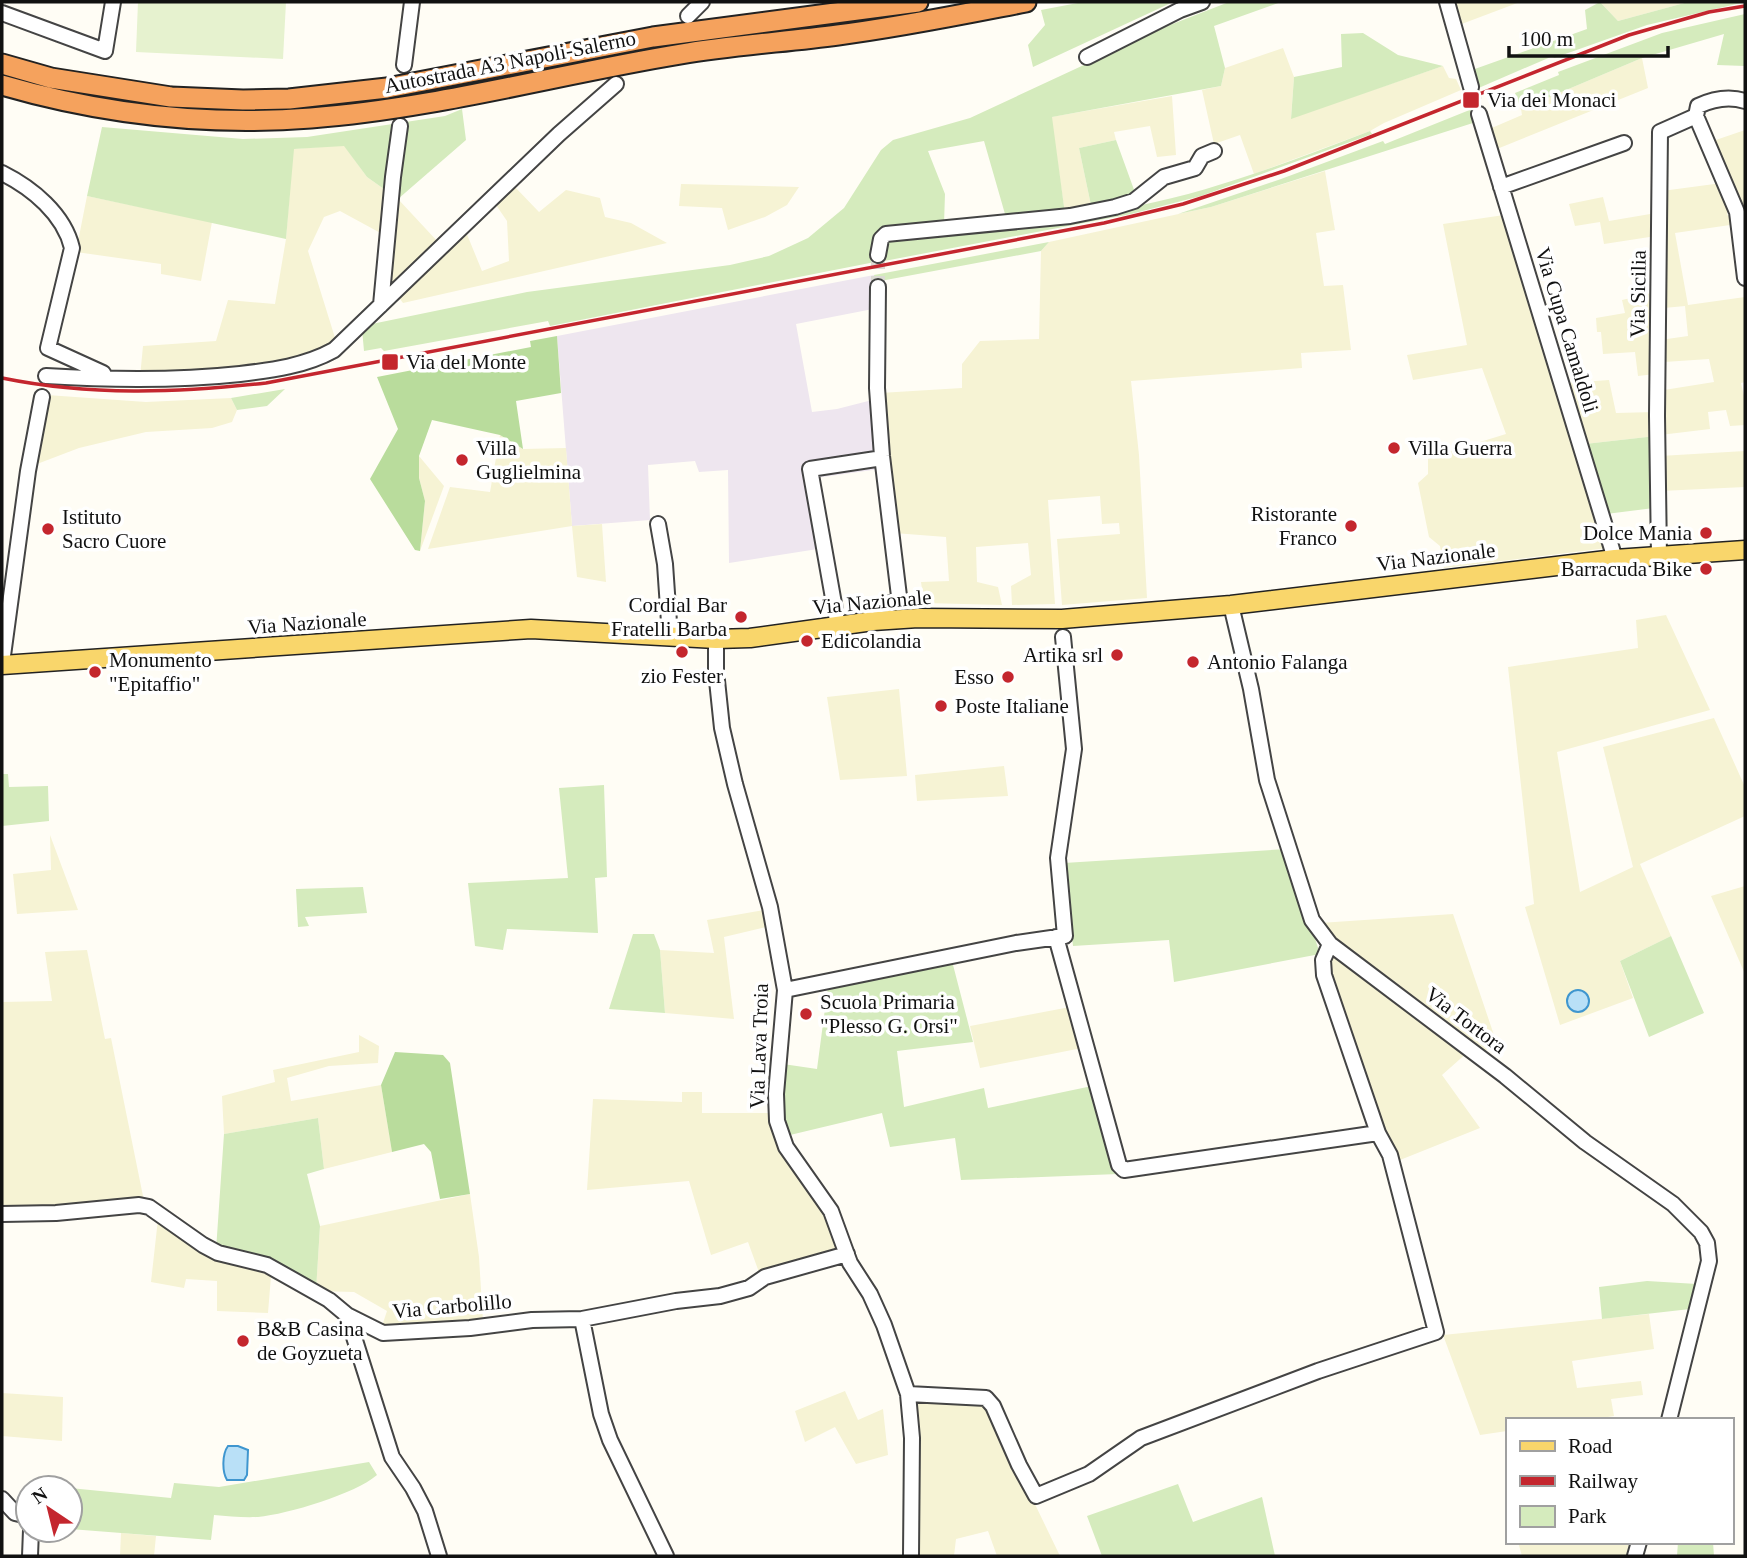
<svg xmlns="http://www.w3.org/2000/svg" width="1747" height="1558" font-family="Georgia,serif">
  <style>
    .industrial { fill: #eee6ef }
    .farmland { fill: #f6f3d4 }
    .green { fill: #d5ebbd }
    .forest { fill: #b9dc9c }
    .pitch { fill: #e6f2cf }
    .water { fill: #b9e0f7; stroke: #3f96cf; stroke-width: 2 }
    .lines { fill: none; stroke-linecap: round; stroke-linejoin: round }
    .minor-tunnel { stroke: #dbdad3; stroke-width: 14; stroke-dasharray: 14 7; stroke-linecap: butt }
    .minor-casing { stroke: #444; stroke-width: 18 }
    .major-casing { stroke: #222; stroke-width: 21 }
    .highway-casing { stroke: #222; stroke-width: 23 }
    .minor { stroke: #fff; stroke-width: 14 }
    .major { stroke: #f9d66b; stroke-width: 18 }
    .highway { stroke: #f5a25d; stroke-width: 19 }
    .rail { stroke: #c4262e; stroke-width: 3.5 }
    .poi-dot { fill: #c4262e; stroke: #fff; stroke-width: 2.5 }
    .labels { text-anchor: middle; stroke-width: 7; stroke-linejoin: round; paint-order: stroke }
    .street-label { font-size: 21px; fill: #111; stroke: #fff }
    .poi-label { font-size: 21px; fill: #111; stroke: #fff; text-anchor: start }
  </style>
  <rect width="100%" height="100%" fill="#fffdf5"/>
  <path class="industrial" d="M874,275L878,308L796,324L812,412L837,409L880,398L887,468L816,478L824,548L729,563L728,470L699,472L695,461L648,465L650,520L572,526L557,336Z"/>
  <path class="farmland" d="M1453,2H1520L1459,25Z
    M1600,2H1688L1618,21Z
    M1283,48L1294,77L1291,118L1443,66L1449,78L1456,79L1461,90L1384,123L1370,131L1254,174L1240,135L1214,144L1202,90L1221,86L1225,68Z
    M1642,58L1648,88L1492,151L1487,130L1522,115L1521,109Z
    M1172,96L1176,155L1157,157L1150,126L1114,132L1116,140L1079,148L1092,210L1065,214L1051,117Z
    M1745,130V209L1736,206L1710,142Z
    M344,145L367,177L398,199L439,243L381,297L386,236L340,211L324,217L308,251L336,341L308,357L266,367L140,377L143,346L216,341L228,300L275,304L286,239L293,149Z
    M1325,171L1335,230L1316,233L1324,286L1343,285L1351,350L1301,353L1302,368L1131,381L1139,455L1147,598L1062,605L1057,539L1120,534L1119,523L1102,524L1100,496L1048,500L1055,604L1012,605L1011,586L1031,575L1028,543L976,547L977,582L998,587L1002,605L924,603L921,582L949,581L946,537L894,533L880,393L962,388V364L980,341L1039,339L1041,251L1049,242L1211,207Z
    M1722,183L1732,206L1727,213L1728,216L1735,217L1737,224L1675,233L1688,305L1745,297V382L1741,383L1745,400V425L1730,426L1726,410L1708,412L1710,429L1660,435L1664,390L1714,382L1709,359L1664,362L1660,340L1688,336L1685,306L1664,308L1662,191Z
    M681,184L799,187L787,205L765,217L728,230L722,208L679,206Z
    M514,186L539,212L566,190L600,198L605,217L631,223L667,243L403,303L397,295L466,232L482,271L509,261L507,221L496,205Z
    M87,196L212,222L201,281L161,274V264L76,252Z
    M1603,197L1609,221L1656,213V236L1604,244L1600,222L1575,226L1569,204Z
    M1504,215L1607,548L1444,568L1440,546L1429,537L1418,483L1428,474V458L1506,434L1482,368L1413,380L1407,355L1467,345L1443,224Z
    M1656,292L1655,374L1638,376L1635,352L1603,354L1601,332H1597L1596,318L1625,313L1622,300Z
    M1609,380L1616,413L1655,412L1656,436L1585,444L1568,383Z
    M47,395L146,402L231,398L237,410L232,422L212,428L146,432L79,448L37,464Z
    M500,435L523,449L566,448L572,526L602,524L606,582L577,577L572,526L428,549L450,487L490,492Z
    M1745,451V487L1661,491L1660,456Z
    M419,456L444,486L420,551L425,501L419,478Z
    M1666,615L1710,710L1557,752L1580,892L1633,867L1603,747L1714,718L1745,787V816L1640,864L1671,936L1620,961L1633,998L1560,1025L1525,907L1534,904L1508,667L1638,648L1636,620Z
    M899,689L907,776L840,780L827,697Z
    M1004,766L1008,796L917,801L915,775Z
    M50,835L78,910L17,914L13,874L51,870Z
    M1745,886V974L1711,896Z
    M764,910L766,927L724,937L734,1019L665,1013L660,950L714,953L707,920Z
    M1453,914L1496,1041L1483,1053L1329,937L1320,923Z
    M87,950L105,1039L111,1038L144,1201L2,1209V1002L52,1001L45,952Z
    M1331,952L1468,1052L1442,1075L1480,1128L1395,1162L1329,977L1327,960Z
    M1070,1007L1082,1048L980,1068L970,1026Z
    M359,1035L379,1046L378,1063L329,1066L287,1078L291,1101L381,1085L392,1152L324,1169L318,1118L224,1134L222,1096L275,1082L273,1070L359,1052Z
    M682,1092H702V1113H768L773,1134L821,1209L839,1251L760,1275L748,1242L711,1255L689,1181L587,1190L593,1099L682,1102Z
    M470,1194L479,1257L483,1322L381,1329L387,1311L354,1292L316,1291L320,1226Z
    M159,1210L208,1251L272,1264L268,1313L217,1311V1281L186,1279L184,1288L151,1282Z
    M1649,1314L1654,1349L1572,1361L1577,1388L1641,1381L1643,1395L1611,1399L1614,1416L1589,1420H1507V1431L1480,1435L1443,1335Z
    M845,1391L858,1420L883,1409L888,1455L856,1464L835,1427L805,1442L795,1411Z
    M2,1393L63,1397L62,1441L2,1436Z
    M920,1398L982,1402L989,1409L1060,1556H997L988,1531L956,1539L954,1556H919V1448L914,1404Z
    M121,1533L156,1536L154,1556H120Z
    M1518,1542H1635L1632,1556H1522Z"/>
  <path class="green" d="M1083,2H1173L1033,67L1028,45L1045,25L1041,10Z
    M1229,2H1281L1214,26L1225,68L1221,86L1052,117L1065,214L1007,221L984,141L928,151L945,194L944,224L877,242L875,262L550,326L548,321L384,351L381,348L364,351L362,329L367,325L527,292L730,265L769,256L808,238L844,208L881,150L893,140L970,118L1170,25Z
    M1600,2L1618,21L1688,2H1745L1647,25L1554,58L1553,56L1474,90L1472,70L1587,29L1585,10Z
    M1745,14V66L1717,65L1724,34L1642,58L1521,109L1515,93L1559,75L1558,72L1662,33Z
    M1363,33L1398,55L1443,66L1291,119L1294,77L1342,67L1341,34Z
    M462,109L466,140L398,199L367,177L344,146L294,149L286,239L87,196L102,127L243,139L307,137L445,116Z
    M1472,109L1476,122L1211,207L1178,214L1281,179L1383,141L1385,144Z
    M1370,131L1372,134L1201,196L1131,214L879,262L881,242L888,236C971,228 1055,223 1137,206C1217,190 1294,160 1370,131Z
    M1116,140L1137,198L1092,210L1079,148Z
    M1049,242L1041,251L875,282L874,275Z
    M285,389L267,406L237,410L231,398Z
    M1656,436L1654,508L1606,514C1601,500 1601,486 1596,472L1592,470L1585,444Z
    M2,774H8L9,787L48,786L49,821L2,826Z
    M604,785L607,877L595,878L598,933L507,929L503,950L475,946L468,883L568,878L559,788Z
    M1286,849L1320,954L1174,982L1169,940L1073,946L1064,863Z
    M363,887L367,913L305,917L309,926L298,927L296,889Z
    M633,934H654L660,950L665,1013L609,1009Z
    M1671,936L1704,1013L1649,1037L1620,961Z
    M952,961L973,1042L897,1051L904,1107L984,1088L988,1108L1092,1086L1118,1174L961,1180L955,1138L890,1147L882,1113L790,1135C781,1111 782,1089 783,1064L817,1069L828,986Z
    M318,1118L324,1169L307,1174L320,1226L316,1291L216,1250L224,1134Z
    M1647,1281L1697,1284L1690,1309L1602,1319L1599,1287Z
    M369,1462L377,1475C355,1494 288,1514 258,1517C244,1518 228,1516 214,1515L211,1540L70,1529V1488L171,1498L174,1483L219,1487Z
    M1178,1484L1193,1522L1262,1497L1275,1556H1102L1087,1516Z
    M1678,1542H1713L1714,1556H1677Z"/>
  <path class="forest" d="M557,336L561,393L516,401L523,449L500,435L432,420L419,456V478L425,501L420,551L415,550L370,479L398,429L377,377L531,347L530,341Z
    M395,1052L443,1055L450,1063L470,1194L440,1199L431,1152L424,1144L392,1152L381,1085Z"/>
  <path class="pitch" d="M138,2H286L283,59L136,52Z"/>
  <path class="water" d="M1567 1001a11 11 0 1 1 22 0a11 11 0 1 1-22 0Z
    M228,1446H238L248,1450L247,1475L244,1480H227C222,1472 222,1454 228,1446Z"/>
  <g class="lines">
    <path class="minor-tunnel" d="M1471,87L1479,114
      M878,255V287"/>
    <g class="minor-casing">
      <path id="minor" d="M1447,2L1471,87
        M2,13L105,51L113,2
        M688,16L702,2
        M1087,57L1180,10L1202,2
        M404,65L412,2
        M1479,114L1615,559
        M1696,116L1737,212L1745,278
        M2,173C32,188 64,214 72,248L48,348L103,373L105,377
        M1501,187L1624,143
        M878,255L881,239L886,234L1070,216L1115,207L1134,201L1164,177L1195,168L1202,156L1214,151
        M381,305L393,177L400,126
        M46,376C111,380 175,381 240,374C273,370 305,366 334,350L559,134L616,84
        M658,524L665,564L670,637
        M1659,556L1657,416L1660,132L1696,116L1698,106C1713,99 1729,96 1745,101
        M1231,605L1251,689L1267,780L1312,920L1330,944L1505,1076L1585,1142L1673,1204L1701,1232L1707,1243L1709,1261L1669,1420
        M873,621L874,606L893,603L899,596L882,456L877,388L878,287
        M838,626L810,469L876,459
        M716,639V671L722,728L735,784L770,907L785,990L776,1094L777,1121L786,1147L831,1211L850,1263L870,1294L884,1325L908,1394L912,1438L911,1556
        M2,663L28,471L42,397
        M1056,937L1119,1165L1124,1170L1378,1133
        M785,990L1016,943L1065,936L1058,858L1074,749L1063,637
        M2,1214L56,1213L139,1205L149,1207L203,1245L218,1253L267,1265L329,1300L347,1315L383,1333L470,1328L532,1320L582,1319L676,1301L720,1296L749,1288L765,1277L847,1254
        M347,1315L392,1457L413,1488L425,1511L439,1556
        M582,1319L601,1414L610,1440L666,1556
        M908,1394L986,1398L993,1406L1019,1465L1036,1496L1089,1474L1141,1438L1318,1371L1436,1332L1390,1155L1378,1133L1324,975L1323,960L1330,944
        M2,1499L15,1513L28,1516
        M30,1556L31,1530
        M1635,1556L1639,1542"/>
    </g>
    <g class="major-casing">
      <path id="major" d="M2,665L531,629L716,639L750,638L873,621L918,618L1062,619L1231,605L1615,559L1745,550"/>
    </g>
    <g class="highway-casing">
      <path id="highway" d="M2,64L51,78L171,97L243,100L289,99L387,88L653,37L918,2
        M2,85C102,114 206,126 311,118C433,109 559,74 681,54C733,45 786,42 838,35C901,27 964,14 1026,2"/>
    </g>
    <use href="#minor" class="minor"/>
    <use href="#major" class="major"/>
    <use href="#highway" class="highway"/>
    <path class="rail" d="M2,378C90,396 177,393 266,383L1104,223L1183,204L1284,171L1629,35L1709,12L1745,6"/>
  </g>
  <g class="poi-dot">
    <rect x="1462" y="91" width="18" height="18" rx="3.5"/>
    <rect x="381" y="353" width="18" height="18" rx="3.5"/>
    <circle cx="1394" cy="448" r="7"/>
    <circle cx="462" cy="460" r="7"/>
    <circle cx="1351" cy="526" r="7"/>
    <circle cx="48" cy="529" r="7"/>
    <circle cx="1706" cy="533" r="7"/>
    <circle cx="1706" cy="569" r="7"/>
    <circle cx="741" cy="617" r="7"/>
    <circle cx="807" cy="641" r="7"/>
    <circle cx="682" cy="652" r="7"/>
    <circle cx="1117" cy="655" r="7"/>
    <circle cx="1193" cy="662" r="7"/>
    <circle cx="95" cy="672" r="7"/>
    <circle cx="1008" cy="677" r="7"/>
    <circle cx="941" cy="706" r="7"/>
    <circle cx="806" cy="1014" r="7"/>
    <circle cx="243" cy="1341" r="7"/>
  </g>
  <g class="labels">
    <g class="street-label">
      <text transform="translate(510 62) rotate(-11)" y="7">Autostrada A3 Napoli-Salerno</text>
      <text transform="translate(1638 294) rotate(-89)" y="7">Via Sicilia</text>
      <text transform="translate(1567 330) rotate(73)" y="7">Via Cupa Camaldoli</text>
      <text transform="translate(1436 557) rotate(-7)" y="7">Via Nazionale</text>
      <text transform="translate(872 602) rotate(-5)" y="7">Via Nazionale</text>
      <text transform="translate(307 623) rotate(-4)" y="7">Via Nazionale</text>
      <text transform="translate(1466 1020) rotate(37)" y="7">Via Tortora</text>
      <text transform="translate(759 1046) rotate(-88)" y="7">Via Lava Troia</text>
      <text transform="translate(452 1306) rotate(-5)" y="7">Via Carbolillo</text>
    </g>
    <g class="poi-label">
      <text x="1487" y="107">Via dei Monaci</text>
      <text x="406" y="369">Via del Monte</text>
      <text x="476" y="455">Villa<tspan x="476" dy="24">Guglielmina</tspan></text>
      <text x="1408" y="455">Villa Guerra</text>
      <text x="1337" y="521" text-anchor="end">Ristorante<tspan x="1337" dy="24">Franco</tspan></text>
      <text x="62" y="524">Istituto<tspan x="62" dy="24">Sacro Cuore</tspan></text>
      <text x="1692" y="540" text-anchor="end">Dolce Mania</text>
      <text x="1692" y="576" text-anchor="end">Barracuda Bike</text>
      <text x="727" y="612" text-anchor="end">Cordial Bar<tspan x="727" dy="24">Fratelli Barba</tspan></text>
      <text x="821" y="648">Edicolandia</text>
      <text x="1103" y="662" text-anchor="end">Artika srl</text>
      <text x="109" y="667">Monumento<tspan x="109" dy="24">"Epitaffio"</tspan></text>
      <text x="1207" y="669">Antonio Falanga</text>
      <text x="682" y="683" text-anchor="middle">zio Fester</text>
      <text x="994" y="684" text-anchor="end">Esso</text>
      <text x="955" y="713">Poste Italiane</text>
      <text x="820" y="1009">Scuola Primaria<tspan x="820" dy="24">"Plesso G. Orsi"</tspan></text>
      <text x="257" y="1336">B&amp;B Casina<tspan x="257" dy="24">de Goyzueta</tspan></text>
    </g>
  </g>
  <rect width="1747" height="1558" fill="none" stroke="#111111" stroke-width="7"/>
  <rect x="1506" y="1418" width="228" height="126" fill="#ffffff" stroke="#a0a0a0" stroke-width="2"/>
  <rect x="1520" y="1441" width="35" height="10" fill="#f9d66b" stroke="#a0a0a0" stroke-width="2"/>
  <text x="1568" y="1453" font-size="21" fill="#111111">Road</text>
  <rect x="1520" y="1476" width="35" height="10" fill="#c4262e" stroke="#a0a0a0" stroke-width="2"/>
  <text x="1568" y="1488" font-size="21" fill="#111111">Railway</text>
  <rect x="1520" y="1506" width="35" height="21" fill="#d5ebbd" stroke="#a0a0a0" stroke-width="2"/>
  <text x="1568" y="1523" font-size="21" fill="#111111">Park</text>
  <g transform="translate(49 1509) rotate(325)"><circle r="33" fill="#ffffff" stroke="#a0a0a0" stroke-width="2"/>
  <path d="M0-5L12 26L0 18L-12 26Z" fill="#c4262e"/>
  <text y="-10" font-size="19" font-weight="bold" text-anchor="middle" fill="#111111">N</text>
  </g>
  <path d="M1509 46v10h159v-10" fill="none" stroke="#111111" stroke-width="3.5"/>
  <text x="1520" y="46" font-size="21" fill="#111111" stroke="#ffffff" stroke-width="5" paint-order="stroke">100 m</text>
</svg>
